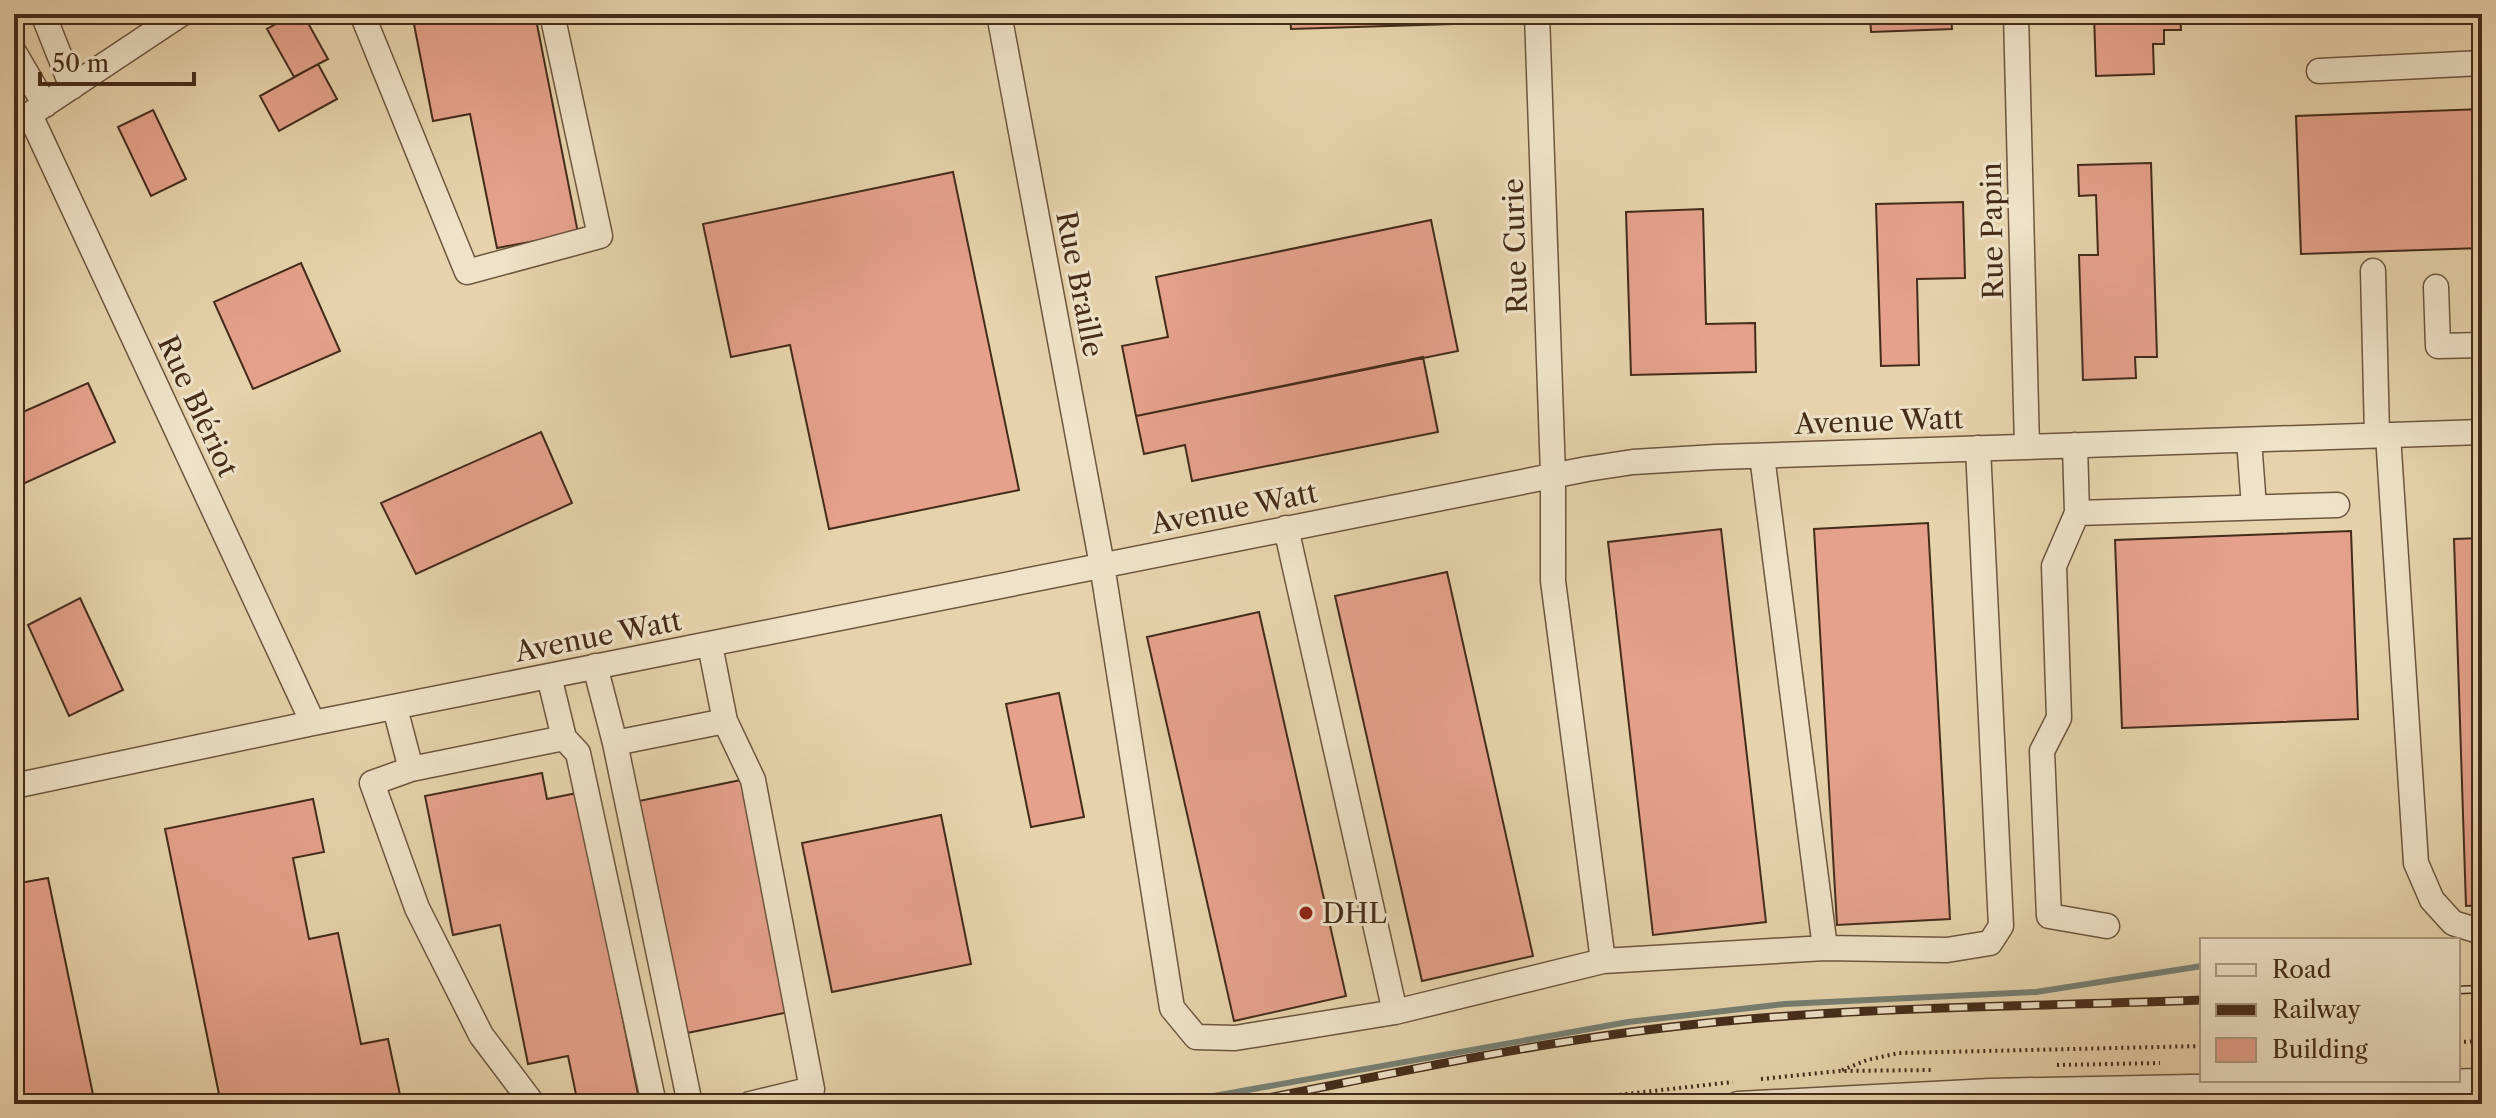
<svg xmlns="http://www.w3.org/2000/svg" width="2496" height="1118" font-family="'Libre Caslon Text',serif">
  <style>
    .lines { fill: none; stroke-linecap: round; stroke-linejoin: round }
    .stream { stroke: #767f73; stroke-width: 6 }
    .building { fill: #e5a18b; stroke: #442c1a; stroke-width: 2 }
    .minor-casing { stroke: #6c563e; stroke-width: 27 }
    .path { stroke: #442c1a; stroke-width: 4; stroke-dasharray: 2 4; stroke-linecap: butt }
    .minor { stroke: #efe2c8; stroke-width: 24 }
    .rail-casing { stroke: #442c1a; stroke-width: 9 }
    .rail { stroke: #efe2c8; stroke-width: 6; stroke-dasharray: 18; stroke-linecap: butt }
    .poi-dot { fill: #8f2418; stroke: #efe2c8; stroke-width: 3 }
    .labels { text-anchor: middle; stroke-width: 6; stroke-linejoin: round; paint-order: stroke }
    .street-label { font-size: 28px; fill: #442c1a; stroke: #efe2c8 }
    .poi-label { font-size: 28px; fill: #442c1a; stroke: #efe2c8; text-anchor: start }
  </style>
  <rect width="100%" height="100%" fill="#e6d3ab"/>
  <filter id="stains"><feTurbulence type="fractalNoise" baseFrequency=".0025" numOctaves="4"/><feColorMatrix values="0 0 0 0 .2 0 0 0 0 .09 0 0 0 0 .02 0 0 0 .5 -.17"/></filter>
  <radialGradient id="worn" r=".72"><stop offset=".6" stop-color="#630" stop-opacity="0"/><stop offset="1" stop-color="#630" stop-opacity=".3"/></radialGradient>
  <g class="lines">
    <path class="stream" d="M1169,1104L1628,1022L1785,1004L2036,992L2202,966"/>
  </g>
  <path class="building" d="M294,14H303L328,59L294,77L267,29Z
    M412,14H535L578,233L497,248L470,114L433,121Z
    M1290,14H1453V24L1291,29Z
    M1870,14H1951L1952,29L1871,32Z
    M2094,14H2180L2181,30H2164V44H2153L2154,74L2096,76Z
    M318,64L337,99L279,131L260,96Z
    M2482,109V248L2301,254L2296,116Z
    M153,110L186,179L151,196L118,127Z
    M2151,163L2157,357H2135L2136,378L2083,380L2079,255H2098L2096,195L2079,196L2078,165Z
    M953,172L1019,490L829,529L790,345L731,357L703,224Z
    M1963,202L1965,278L1917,279L1919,365L1881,366L1876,204Z
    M1703,209L1706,324L1755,323L1756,372L1631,375L1626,212Z
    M1431,220L1458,351L1136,416L1122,346L1168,337L1156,277Z
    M301,263L340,351L253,389L214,302Z
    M1423,357L1438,432L1192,481L1185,445L1144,454L1136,416Z
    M88,383L115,442L14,488V416Z
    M541,432L572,503L416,574L381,503Z
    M1928,523L1950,919L1837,925L1814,529Z
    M1721,529L1766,922L1653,935L1608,542Z
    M2351,531L2358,719L2122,728L2115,540Z
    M2482,538V905L2466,906L2454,539Z
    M1447,572L1533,956L1422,981L1335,596Z
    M80,598L123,690L69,716L28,625Z
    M1259,612L1346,996L1234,1021L1147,637Z
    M1059,693L1084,817L1031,827L1006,704Z
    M542,773L547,799L577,793L640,1104H578L568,1056L528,1064L500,925L453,935L425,796Z
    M741,780L789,1012L687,1033L639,801Z
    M313,799L324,852L293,858L309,939L338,933L361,1044L388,1039L402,1104H221L165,829Z
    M941,815L971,964L832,992L802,843Z
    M48,878L95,1104H14V884Z"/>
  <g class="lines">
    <g class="minor-casing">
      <path id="minor" d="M43,14L72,87
        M362,14L467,272L600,236L552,14
        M999,14L1102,565L1172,1008L1196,1037L1235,1038L1395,1012L1603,961L1825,948
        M1537,14L1553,475V581L1603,961
        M2016,14L2027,447
        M14,52L45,105
        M2319,71L2482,63
        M30,115L313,723
        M14,125L181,14
        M2373,271L2377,435
        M2436,287L2438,346L2482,345
        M2388,435L2416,863L2432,900L2453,923L2482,932
        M2249,440L2254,507
        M2075,445L2077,513L2054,566L2059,718L2042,751L2049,916L2107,926
        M1762,456L1825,948L1947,950L1990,943L2001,926L1978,448
        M2077,513L2337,505
        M1286,528L1395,1012
        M595,666L615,743L725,721L710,645
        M395,708L411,769L564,738L549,676
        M725,721L753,780L812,1089L750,1104
        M564,738L578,753L654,1104
        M615,743L690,1104
        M411,769L372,783L417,908L481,1035L533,1104
        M14,786L313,723L1587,469L1633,462L1716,457L2482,432
        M1738,1104L1990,1091L2482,1081"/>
    </g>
    <path class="path" d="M2458,1042L2482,1041
      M2057,1065L2160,1063
      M1842,1070L1867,1060L1899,1053L2202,1046
      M1761,1079L1839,1071L1932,1070
      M1536,1104L1733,1082"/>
    <use href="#minor" class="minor"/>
    <g class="rail-casing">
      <path id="rail" d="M2458,990L2482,989
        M1237,1104C1381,1076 1525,1044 1671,1027C1846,1006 2025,1007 2202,1000"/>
    </g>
    <use href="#rail" class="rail"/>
  </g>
  <circle class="poi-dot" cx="1306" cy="913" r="8"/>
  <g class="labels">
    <g class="street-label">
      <text transform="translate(1992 231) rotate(-91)" y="10">Rue Papin</text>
      <text transform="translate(1515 246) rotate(-92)" y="10">Rue Curie</text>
      <text transform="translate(1080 284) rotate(79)" y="10">Rue Braille</text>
      <text transform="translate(198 406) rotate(65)" y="10">Rue Blériot</text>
      <text transform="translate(1879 421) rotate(-2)" y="10">Avenue Watt</text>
      <text transform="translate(1234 508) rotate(-11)" y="10">Avenue Watt</text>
      <text transform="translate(598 636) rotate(-11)" y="10">Avenue Watt</text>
    </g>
    <g class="poi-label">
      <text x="1322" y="923">DHL</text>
    </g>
  </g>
  <rect width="2496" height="1118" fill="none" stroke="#e6d3ab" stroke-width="48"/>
  <rect x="16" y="16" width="2464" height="1086" fill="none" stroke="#442c1a" stroke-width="4"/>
  <rect x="24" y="24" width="2448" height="1070" fill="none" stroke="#442c1a" stroke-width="2"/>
  <rect x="2200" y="938" width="260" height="144" fill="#efe2c8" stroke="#ab9982" stroke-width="2"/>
  <rect x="2216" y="964" width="40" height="12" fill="#efe2c8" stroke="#ab9982" stroke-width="2"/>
  <text x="2272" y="978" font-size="24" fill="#442c1a">Road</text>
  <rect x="2216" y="1004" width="40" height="12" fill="#442c1a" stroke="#ab9982" stroke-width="2"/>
  <text x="2272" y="1018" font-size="24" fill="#442c1a">Railway</text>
  <rect x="2216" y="1038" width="40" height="24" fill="#e5a18b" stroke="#ab9982" stroke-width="2"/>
  <text x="2272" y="1058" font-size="24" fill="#442c1a">Building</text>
  <path d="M40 72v12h154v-12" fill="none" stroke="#442c1a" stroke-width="4"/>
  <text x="52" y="72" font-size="24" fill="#442c1a" stroke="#efe2c8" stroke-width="6" paint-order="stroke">50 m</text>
  <rect width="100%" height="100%" filter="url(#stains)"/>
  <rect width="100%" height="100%" fill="url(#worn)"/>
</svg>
